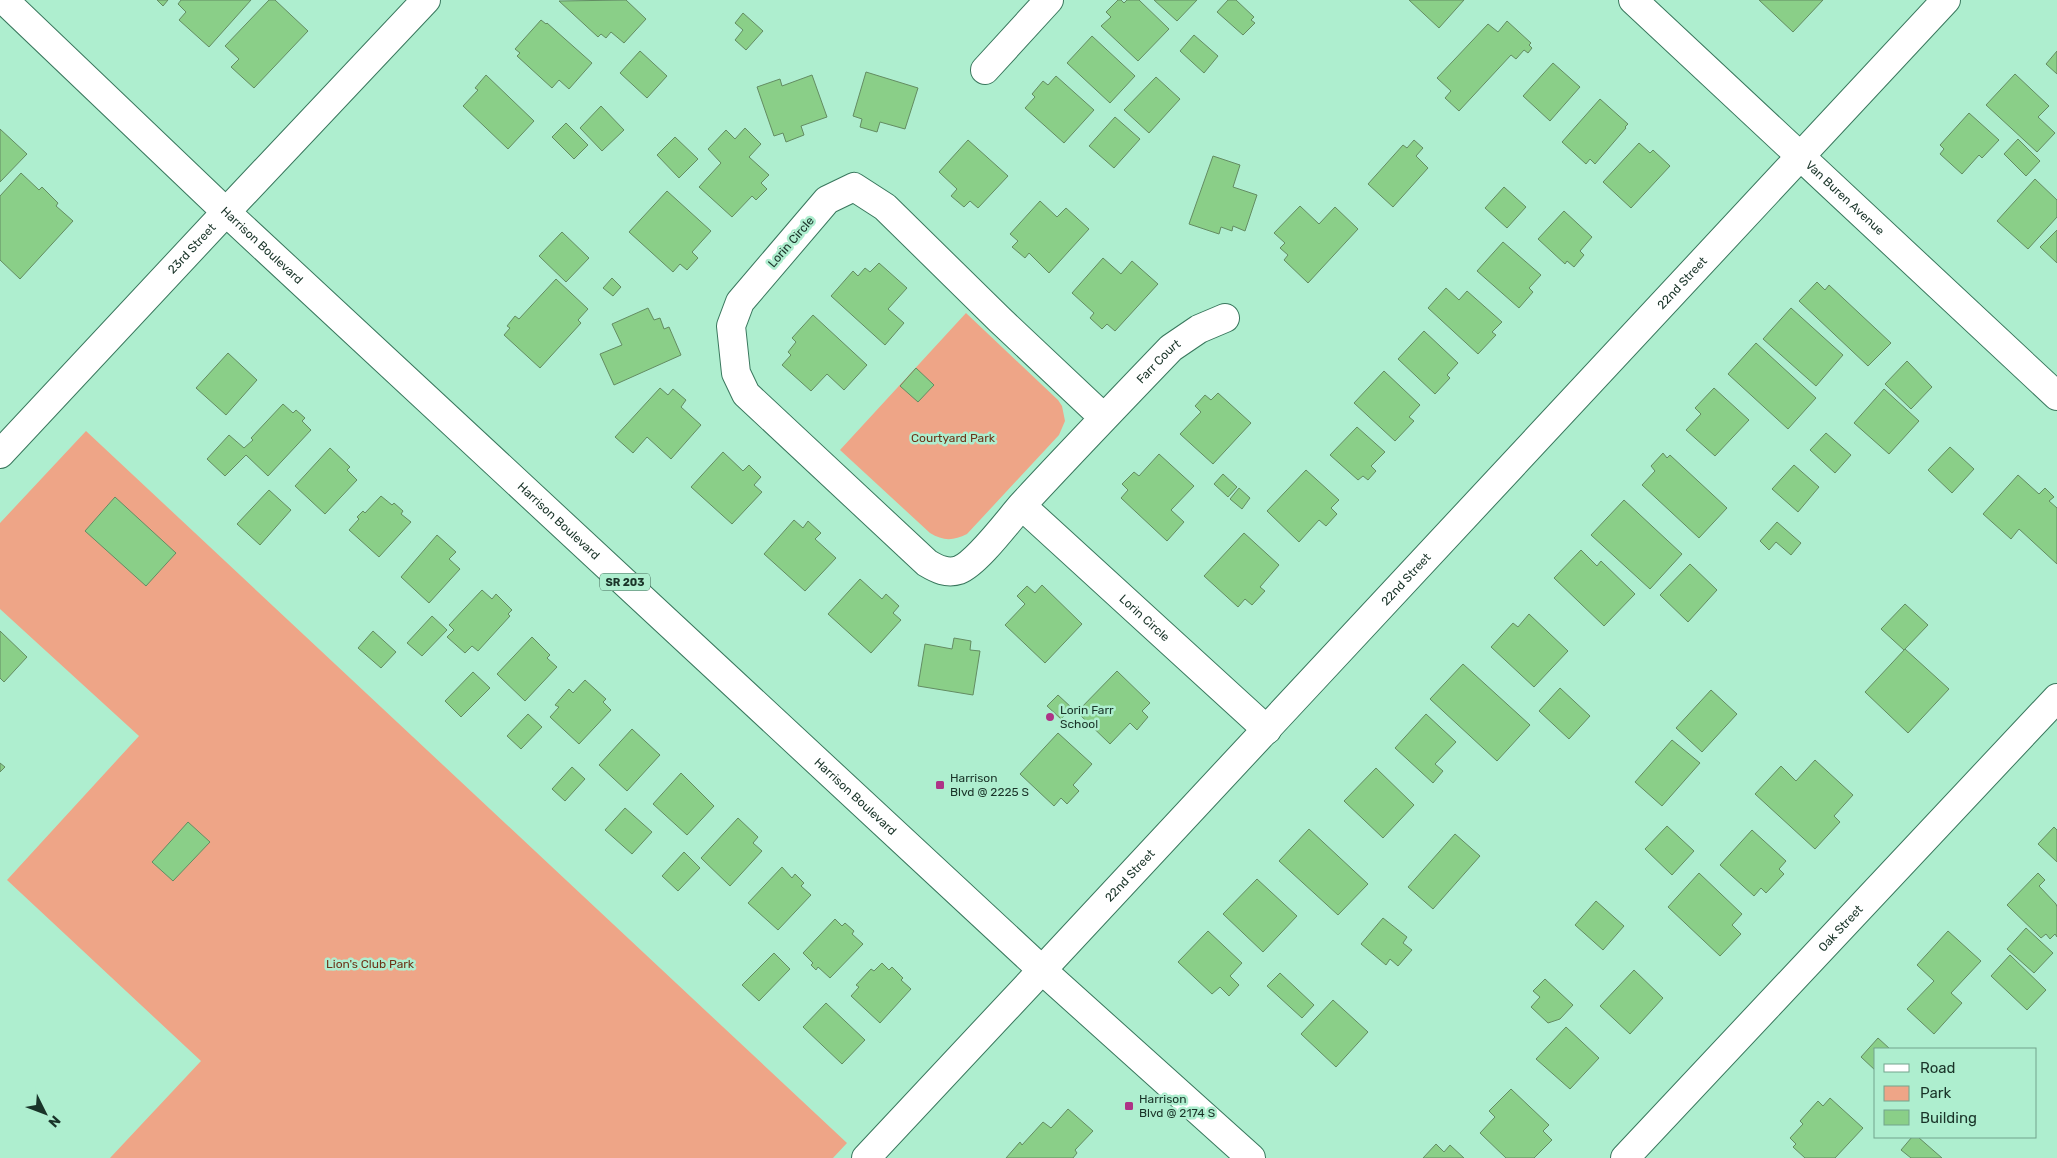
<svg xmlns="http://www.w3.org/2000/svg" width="2057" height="1158" font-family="Rubik,sans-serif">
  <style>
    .green { fill: #eea587 }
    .building { fill: #8acf88; stroke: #638c62 }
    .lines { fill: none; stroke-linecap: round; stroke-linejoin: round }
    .minor-casing { stroke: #39775d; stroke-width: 30 }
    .tertiary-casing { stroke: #39775d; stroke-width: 30 }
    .primary-casing { stroke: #39775d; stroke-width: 30 }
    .minor { stroke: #fff; stroke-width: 28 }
    .tertiary { stroke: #fff; stroke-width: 28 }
    .primary { stroke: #fff; stroke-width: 28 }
    .poi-dot { fill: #ae3386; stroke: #aeeecf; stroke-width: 2 }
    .labels { text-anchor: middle; stroke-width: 5; stroke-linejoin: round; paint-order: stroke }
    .shield { fill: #aeeecf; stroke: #466c5b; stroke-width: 1 }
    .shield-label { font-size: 11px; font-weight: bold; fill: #1a3429 }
    .street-label { font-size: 12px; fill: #1a3429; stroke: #aeeecf }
    .park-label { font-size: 12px; fill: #6d3419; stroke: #aeeecf }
    .poi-label { font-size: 12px; fill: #1a3429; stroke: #aeeecf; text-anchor: start }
  </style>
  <rect width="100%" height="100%" fill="#aeeecf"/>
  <path class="green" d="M966,313L1058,400L1062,406L1065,421L1059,435L967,534C953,541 943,541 930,533L840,450Z
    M86,431L847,1143L833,1158H110L201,1061L7,880L139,736L0,609V523Z"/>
  <path class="building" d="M157,0H168L163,6Z
    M181,0H251L209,47L179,20L186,12L178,4Z
    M269,0H275L308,31L254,88L231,67L239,59L225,46Z
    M626,0L646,19L624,43L611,32L606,38L601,34L598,37L559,1Z
    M1118,0H1121L1124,3L1127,0H1139L1169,29L1138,61L1101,26L1111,17L1106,12Z
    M1154,0H1197L1177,21Z
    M1228,0H1236L1254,17L1251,20L1255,23L1243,35L1217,12Z
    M1409,0H1464L1439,28Z
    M1759,0H1823L1793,32Z
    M743,13L763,31L746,50L735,40L743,30L735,23Z
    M541,20L546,24L547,23L592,63L569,89L559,80L552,88L517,56L520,53L515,49Z
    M1507,21L1531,43L1529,45L1532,48L1528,53L1524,50L1516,59L1511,55L1459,111L1445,98L1451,91L1437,78L1488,24L1498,32Z
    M1194,35L1218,56L1204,73L1180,51Z
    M1092,36L1135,76L1110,103L1067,63Z
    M640,51L667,76L647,98L620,73Z
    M2057,51V74L2046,64Z
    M1553,63L1580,87L1550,121L1523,96Z
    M866,72L918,88L905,129L880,122L877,132L860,127L862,119L853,116Z
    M2015,74L2049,106L2038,117L2055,133L2037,152L1986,105Z
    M486,75L534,121L508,149L463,106L478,90L475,88Z
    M812,75L827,117L801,126L804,135L786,142L783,133L774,136L757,87L780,79L782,86Z
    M1056,76L1094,110L1064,143L1025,108L1035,97L1032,94L1043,81L1048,85Z
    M1156,77L1180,99L1149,133L1124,110Z
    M1600,99L1628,124L1625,127L1626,128L1595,164L1590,159L1586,164L1562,142Z
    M601,106L624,130L602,151L580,128Z
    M1969,113L1999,140L1982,158L1979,155L1962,174L1940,154L1944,149L1940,145Z
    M1115,117L1140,139L1114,168L1089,146Z
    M566,123L588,145L574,159L552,137Z
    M745,128L761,144L749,157L769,175L761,183L767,189L756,200L752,196L732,217L699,187L721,163L708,149L726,130L735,139Z
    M0,129L27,154L0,182Z
    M675,137L698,159L679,178L657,155Z
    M2018,139L2040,161L2026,176L2004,154Z
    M968,140L1008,176L978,208L970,201L964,207L951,196L957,189L939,172Z
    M1414,140L1423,148L1416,156L1428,168L1393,207L1368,184L1403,145L1407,148Z
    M1639,143L1650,153L1653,150L1670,166L1631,208L1603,182Z
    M1213,156L1240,165L1233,187L1257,195L1245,231L1233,226L1232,231L1221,227L1219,234L1189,224Z
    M21,173L39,190L42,187L58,203L56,206L73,221L20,279L0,260V196Z
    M2035,179L2057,200V217L2028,249L1997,221Z
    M1504,187L1526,207L1507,228L1485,208Z
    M667,191L711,231L692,252L698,258L687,270L680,264L673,272L629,232Z
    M1040,201L1057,217L1066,208L1089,229L1049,273L1029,253L1025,258L1012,247L1018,241L1010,234Z
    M1300,206L1319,224L1335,207L1358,229L1308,283L1284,260L1288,255L1280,248L1285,243L1274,233Z
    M1564,211L1592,237L1580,251L1584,255L1574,267L1567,261L1565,264L1538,239Z
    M2057,230V263L2040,247Z
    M562,232L589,258L566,282L539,256Z
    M1503,242L1541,275L1529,288L1533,292L1519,308L1477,271Z
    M1103,258L1121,274L1132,261L1158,284L1115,331L1107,324L1102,329L1090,318L1094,313L1072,293Z
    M879,263L907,288L888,309L904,323L885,345L831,296L853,271L858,276L865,268L870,272Z
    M612,278L621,287L613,296L603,288Z
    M556,279L588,309L578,320L581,323L540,368L504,335L510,328L507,326L515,316L519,319Z
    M1817,282L1825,290L1829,285L1891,343L1868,366L1799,301Z
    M1446,288L1459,300L1467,291L1502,322L1492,332L1496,335L1478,354L1428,308Z
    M648,308L654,320L660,318L664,329L669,327L681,355L614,385L600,354L622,345L612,324Z
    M1791,308L1843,355L1816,386L1763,339Z
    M813,315L867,365L844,390L827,374L811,391L782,365L791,355L788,352L796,342L792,338Z
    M1424,331L1458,363L1447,375L1450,378L1435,394L1398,359Z
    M1756,343L1816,398L1788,429L1728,374Z
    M228,353L257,380L226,415L196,388Z
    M1907,361L1932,387L1911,409L1885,384Z
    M916,368L934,385L918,402L900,386Z
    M1384,371L1420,405L1409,417L1414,421L1395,441L1354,403Z
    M660,388L668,395L673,389L686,400L681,407L701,425L671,459L647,437L633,453L615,437Z
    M1714,388L1749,420L1715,456L1686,430L1701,414L1695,408Z
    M1884,389L1919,421L1889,454L1854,423Z
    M1218,393L1251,423L1213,464L1180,434L1201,412L1195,406L1205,395L1211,400Z
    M283,404L293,413L296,410L305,418L302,421L311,430L268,476L246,455L225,476L207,459L229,435L244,448L253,440L251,438Z
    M1357,427L1385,452L1371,466L1376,471L1368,480L1363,476L1358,480L1330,455Z
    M1826,433L1851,455L1835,473L1810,450Z
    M1950,447L1974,469L1952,493L1928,470Z
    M330,448L350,467L347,470L357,480L325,514L295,486Z
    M723,452L743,471L749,465L761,477L754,485L762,492L732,524L691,487Z
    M1663,453L1667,458L1670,455L1727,508L1699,538L1642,485L1655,471L1651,466Z
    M1159,454L1194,486L1171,510L1184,522L1167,541L1121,498L1128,490L1122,484L1134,472L1139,476Z
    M1794,465L1819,487L1798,512L1772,489Z
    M1306,470L1339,500L1331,508L1337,514L1326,526L1319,520L1299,542L1267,511Z
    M1223,474L1237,487L1228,497L1214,484Z
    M2018,475L2039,494L2045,488L2054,497L2049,501L2057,508V564L2019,529L2011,539L1983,514Z
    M1239,488L1250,498L1242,509L1230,499Z
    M269,490L291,510L260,545L237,524Z
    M381,496L392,505L394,503L403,511L401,514L411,522L379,557L349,530L359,519L357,517L363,511L365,513Z
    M115,497L176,553L146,586L85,531Z
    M1624,500L1682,554L1650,589L1591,535Z
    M794,520L803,528L808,521L821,533L815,539L836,558L805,591L764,554Z
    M1777,522L1801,543L1791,555L1776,542L1769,550L1760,541Z
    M1244,533L1279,565L1260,587L1265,591L1252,605L1245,599L1238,607L1204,576Z
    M437,535L456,552L449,559L460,569L429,603L401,577Z
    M1581,550L1597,566L1601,561L1635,594L1604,626L1554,578Z
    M1690,564L1717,590L1688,622L1660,595Z
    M860,579L882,599L886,594L899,606L893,613L901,620L871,653L828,614Z
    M1042,585L1082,624L1045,663L1005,625L1025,604L1017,596L1027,586L1035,593Z
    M482,590L492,599L496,594L512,610L508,614L510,616L478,651L472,646L465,653L447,637L454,630L449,625Z
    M1905,604L1928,625L1904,650L1881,629Z
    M1529,614L1568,651L1534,687L1491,647L1513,623L1518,627Z
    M432,616L447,630L422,656L407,643Z
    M0,631L27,657L4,682L0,678Z
    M373,631L396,652L381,668L358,648Z
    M532,637L550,655L547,658L557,667L525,701L497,674Z
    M954,638L971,641L970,650L980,651L973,695L918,686L925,644L952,649Z
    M1905,649L1949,689L1908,733L1865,692Z
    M1463,664L1530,725L1497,761L1430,699Z
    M1117,671L1150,703L1142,711L1148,717L1137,730L1130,723L1110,744L1077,712Z
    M473,672L490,688L461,717L445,701Z
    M585,680L606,699L603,702L611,710L579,744L550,717L559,707L555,705L569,689L573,693Z
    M1560,688L1590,716L1569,739L1539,711Z
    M1711,690L1737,714L1702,752L1676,728Z
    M1058,695L1072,708L1061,719L1047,706Z
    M528,714L542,727L521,749L507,736Z
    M1426,714L1456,742L1435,764L1443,771L1433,783L1395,748Z
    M632,729L660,755L627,791L599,765Z
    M1058,733L1092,764L1073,785L1079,791L1067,804L1061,798L1054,806L1020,774Z
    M1672,740L1700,763L1662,806L1635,782Z
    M1815,760L1853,795L1834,816L1840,822L1815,849L1755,794L1781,766L1796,781Z
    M0,763L5,767L0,772Z
    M572,767L585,779L565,801L552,789Z
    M1376,768L1414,805L1383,838L1344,801Z
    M681,773L714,806L687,835L653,804Z
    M625,808L652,832L632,854L605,830Z
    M738,818L758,837L753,843L762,851L730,886L701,858Z
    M188,822L210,842L173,881L152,862Z
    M1667,826L1694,851L1672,875L1645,849Z
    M2054,827L2057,830V862L2038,844Z
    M1309,829L1368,884L1338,915L1279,861Z
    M1752,830L1786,861L1779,869L1784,874L1766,893L1761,888L1754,896L1720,865Z
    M1455,834L1480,856L1433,909L1408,887Z
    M684,852L700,868L678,891L662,876Z
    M782,867L792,878L795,874L804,883L801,886L811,895L778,930L748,903Z
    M1699,873L1742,914L1732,925L1741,934L1720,956L1668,907Z
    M2038,873L2045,880L2039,886L2056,904L2057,907V937L2055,934L2050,939L2046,934L2041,938L2007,905Z
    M1257,879L1297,916L1263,952L1223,914Z
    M1596,901L1624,926L1603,950L1575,925Z
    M1383,918L1407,937L1403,943L1412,950L1398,966L1390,959L1386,965L1361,944Z
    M835,919L842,926L845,923L854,931L852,934L863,944L830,978L818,967L816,970L811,965L813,963L803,953Z
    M2026,928L2053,953L2034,973L2007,949Z
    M1208,931L1242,963L1230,976L1239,985L1229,996L1220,987L1212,994L1178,962Z
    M1948,931L1981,961L1951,993L1962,1003L1934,1034L1907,1009L1934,981L1917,965Z
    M774,953L790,969L759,1001L742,985Z
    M2010,955L2046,990L2027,1010L1991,976Z
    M882,963L889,970L892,967L903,978L901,980L911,989L880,1023L851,996L859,987L856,985L871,969L874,971Z
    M1634,970L1663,998L1630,1034L1600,1006Z
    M1280,973L1314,1005L1302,1018L1267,986Z
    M1545,979L1573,1005L1560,1019L1548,1023L1531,1007L1540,997L1533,991Z
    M1333,1000L1368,1032L1336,1067L1301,1034Z
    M826,1003L865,1040L842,1064L803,1027Z
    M1566,1027L1599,1058L1570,1089L1536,1059Z
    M1878,1038L1890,1049H1876V1071L1861,1057Z
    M1511,1089L1549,1125L1543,1131L1552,1140L1534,1158H1506L1480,1133L1495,1117L1489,1111Z
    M1830,1098L1863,1128L1835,1158H1805L1793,1147L1796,1144L1790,1138L1803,1124L1800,1121L1818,1101L1823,1106Z
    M1068,1109L1093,1131L1075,1150L1077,1153L1073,1158H1006L1020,1142L1022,1145L1043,1122L1051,1128Z
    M1912,1137H1918L1942,1158H1911L1901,1150Z
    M1436,1144L1444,1152L1450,1145L1464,1158H1423Z"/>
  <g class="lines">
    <g class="minor-casing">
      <g id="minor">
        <path id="s1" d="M1633,0L2057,396"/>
        <path d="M985,70L1049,0"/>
        <path id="s2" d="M1104,418L999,319L885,207L854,187L827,200L740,302L731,326L736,373L746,394L927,563C937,569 947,574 959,570C977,563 1008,521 1022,505C1071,452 1121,400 1171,348L1199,329L1225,318"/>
        <path id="s3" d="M0,454L226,212"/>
        <path id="s4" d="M1022,506L1267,730"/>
        <path d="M866,1158L1042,970"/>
        <path id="s5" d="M1625,1158L2057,698"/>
      </g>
    </g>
    <g class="tertiary-casing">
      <g id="tertiary">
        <path d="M226,212L426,0"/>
        <path id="s6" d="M1042,970L1946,0"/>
      </g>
    </g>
    <g class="primary-casing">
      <g id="primary">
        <path id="s7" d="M4,0L226,212L1042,970L1251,1158"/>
      </g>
    </g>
    <use href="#minor" class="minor"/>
    <use href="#tertiary" class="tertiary"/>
    <use href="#primary" class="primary"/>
  </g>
  <g class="poi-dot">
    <circle cx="1050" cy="717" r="5"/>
    <rect x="935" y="780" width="10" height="10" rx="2.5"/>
    <rect x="1124" y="1101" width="10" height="10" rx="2.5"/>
  </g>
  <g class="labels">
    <rect class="shield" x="600" y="573.5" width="50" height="17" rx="4"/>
    <g class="shield-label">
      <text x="625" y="586">SR 203</text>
    </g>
    <g class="street-label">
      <text dy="4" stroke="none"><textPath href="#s1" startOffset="290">Van Buren Avenue</textPath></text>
      <text transform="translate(791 242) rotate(-49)" y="4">Lorin Circle</text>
      <text dy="4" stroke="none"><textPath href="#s7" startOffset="356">Harrison Boulevard</textPath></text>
      <text dy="4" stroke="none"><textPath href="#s3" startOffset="281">23rd Street</textPath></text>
      <text dy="4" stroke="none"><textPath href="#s6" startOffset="939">22nd Street</textPath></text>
      <text dy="4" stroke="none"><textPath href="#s2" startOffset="1172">Farr Court</textPath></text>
      <text dy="4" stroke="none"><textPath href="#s7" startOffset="761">Harrison Boulevard</textPath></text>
      <text dy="4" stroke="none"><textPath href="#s6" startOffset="534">22nd Street</textPath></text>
      <text dy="4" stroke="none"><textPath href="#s4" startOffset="166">Lorin Circle</textPath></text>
      <text dy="4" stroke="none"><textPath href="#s7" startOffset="1166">Harrison Boulevard</textPath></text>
      <text dy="4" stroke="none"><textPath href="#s6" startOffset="129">22nd Street</textPath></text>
      <text dy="4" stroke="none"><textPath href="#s5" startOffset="315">Oak Street</textPath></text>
    </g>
    <g class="park-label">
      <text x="953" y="442">Courtyard Park</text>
      <text x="370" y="968">Lion's Club Park</text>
    </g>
    <g class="poi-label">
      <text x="1060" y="714">Lorin Farr<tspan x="1060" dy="14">School</tspan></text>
      <text x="950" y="782">Harrison<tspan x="950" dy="14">Blvd @ 2225 S</tspan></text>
      <text x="1139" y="1103">Harrison<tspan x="1139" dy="14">Blvd @ 2174 S</tspan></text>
    </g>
  </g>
  <rect x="1874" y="1048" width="162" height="90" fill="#aeeecf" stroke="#73a48d"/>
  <rect x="1884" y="1064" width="25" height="8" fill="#ffffff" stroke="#73a48d"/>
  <text x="1920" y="1073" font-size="15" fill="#1a3429">Road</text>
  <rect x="1884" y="1086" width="25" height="15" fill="#eea587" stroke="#73a48d"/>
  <text x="1920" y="1098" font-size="15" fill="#1a3429">Park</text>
  <rect x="1884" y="1110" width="25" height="15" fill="#8acf88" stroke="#73a48d"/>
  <text x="1920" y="1123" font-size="15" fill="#1a3429">Building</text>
  <g transform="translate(45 1113) rotate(132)" stroke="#aeeecf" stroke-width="4" paint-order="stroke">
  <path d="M0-4L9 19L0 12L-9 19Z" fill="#1a3429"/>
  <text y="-8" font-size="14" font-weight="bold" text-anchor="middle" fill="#1a3429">N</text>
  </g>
</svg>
